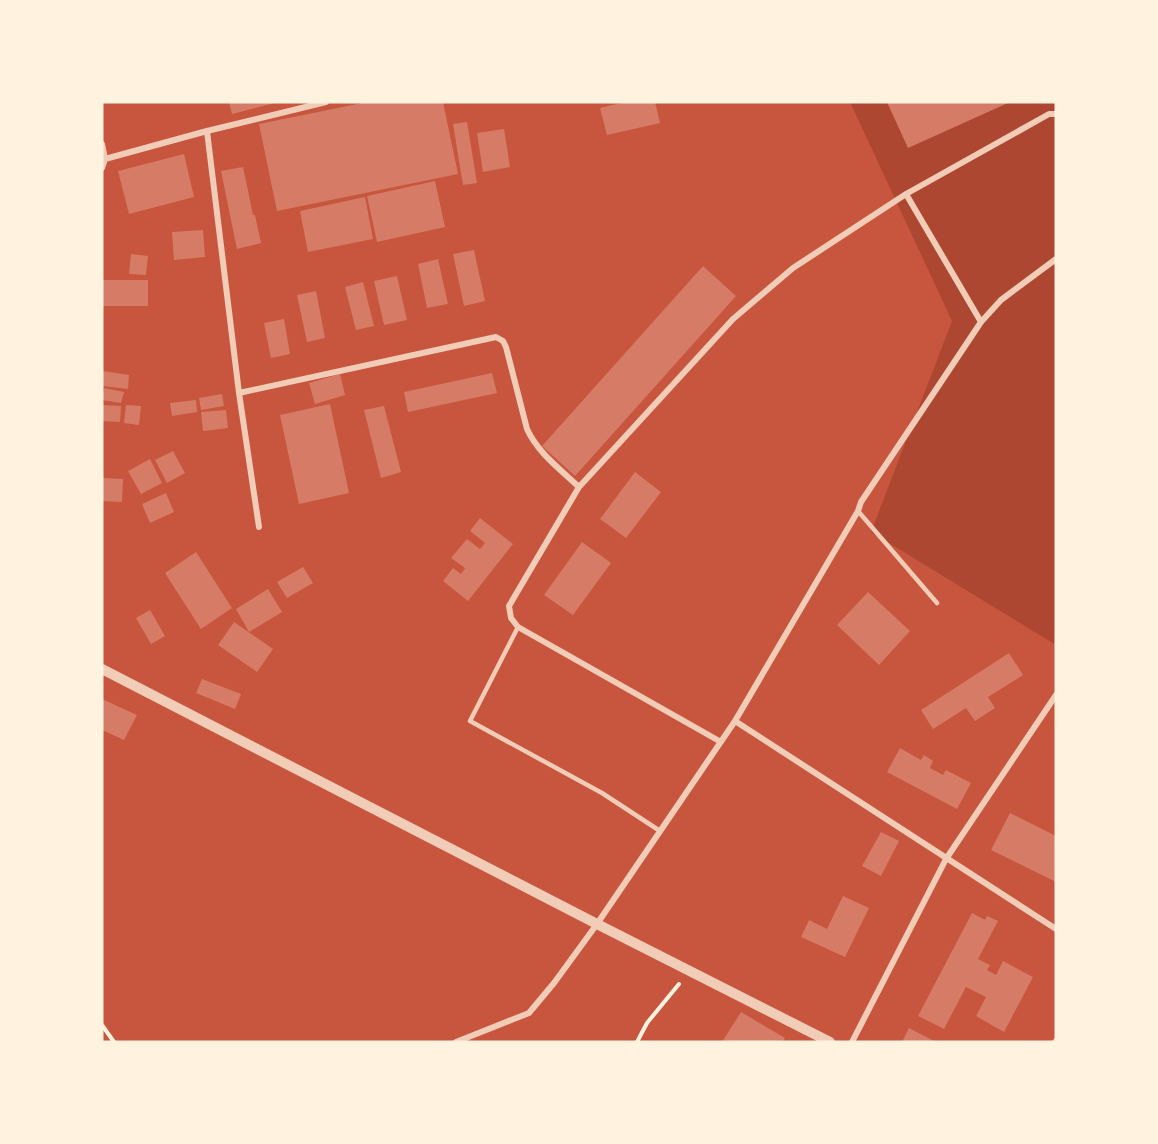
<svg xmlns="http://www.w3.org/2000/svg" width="1158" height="1144" font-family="'Varela Round',sans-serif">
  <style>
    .green { fill: #ae4732 }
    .building { fill: #d67c66 }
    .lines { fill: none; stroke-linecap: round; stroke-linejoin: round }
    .path { stroke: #fff3e0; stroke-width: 4 }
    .service { stroke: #f1ccb7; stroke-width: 4.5 }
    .minor { stroke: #f1ccb7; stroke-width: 6 }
    .tertiary { stroke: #f1ccb7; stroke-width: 10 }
  </style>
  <rect width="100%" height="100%" fill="#c8553d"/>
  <path class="green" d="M850,102H1056V645L871,532L952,321Z"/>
  <path class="building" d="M229,102H275V103L232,114Z
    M367,102H443L458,174L277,211L259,124Z
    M625,102H655L660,123L607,135L600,108Z
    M887,102H1010L908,148Z
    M467,122L477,183L463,185L453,124Z
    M504,129L510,167L483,172L477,133Z
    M184,154L194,197L129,214L118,171Z
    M243,167L253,215H255L261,243L237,249L221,171Z
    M435,181L445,227L377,242L367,196Z
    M365,197L373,239L308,252L300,211Z
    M203,230L205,257L174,260L172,232Z
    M474,250L485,301L464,306L453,254Z
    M131,254L148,256L146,275L129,274Z
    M438,259L448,304L427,308L418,264Z
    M703,266L736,296L575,476L542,446Z
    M397,276L407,320L384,325L374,281Z
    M103,280H148V306H102Z
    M363,282L374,326L356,330L345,287Z
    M316,291L325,338L307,342L297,295Z
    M284,319L290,354L271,358L264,323Z
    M103,371L129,375L128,389L102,386Z
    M492,373L497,393L408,412L404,392Z
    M340,374L345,395L315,404L309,383Z
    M104,388L124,392L121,403L102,400Z
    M222,394L224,406L201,410L199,398Z
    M196,400L197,412L172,416L170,403Z
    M330,404L349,493L299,504L280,415Z
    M102,405L121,406L120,422L102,421Z
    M126,405L141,406L139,425L124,423Z
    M384,406L401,472L381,478L364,410Z
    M226,410L228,428L203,431L201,412Z
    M173,451L185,473L167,483L155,460Z
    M150,459L162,483L141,494L128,471Z
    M635,472L661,492L626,538L600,519Z
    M102,478L123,479L122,502L102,501Z
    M166,493L174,512L150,523L142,504Z
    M480,518L513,544L468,601L443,581L453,568L461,574L465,568L451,558L467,539L480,549L485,543L470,531Z
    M582,542L611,563L573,615L544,595Z
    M196,552L232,608L201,629L165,573Z
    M303,567L313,583L287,598L277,582Z
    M268,589L282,612L249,632L236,609Z
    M868,592L910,631L879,665L837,625Z
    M150,610L165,636L151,644L136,618Z
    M234,622L273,649L257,672L218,645Z
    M1009,653L1023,675L988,697L995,708L975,721L966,708L933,729L921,710Z
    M202,679L241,694L235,709L196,693Z
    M102,699L137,715L124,740L102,730Z
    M900,748L921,760L924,755L933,761L930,768L943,775L946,770L971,783L957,809L887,772Z
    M1010,813L1056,836V882L991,850Z
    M881,832L899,841L881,876L862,866Z
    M843,896L869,908L845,957L801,937L809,920L827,929Z
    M972,913L985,920L987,916L998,921L978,959L990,965L987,970L996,975L1003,961L1033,977L1004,1032L976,1016L986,997L966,987L944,1029L918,1016Z
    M741,1012L785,1038L782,1042H722Z
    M909,1028L936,1042H902Z"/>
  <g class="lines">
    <path class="path" d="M102,1025L114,1042
      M637,1042L647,1023L679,984"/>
    <path class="service" d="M858,511L937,603
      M518,627L470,721L602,793L660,831"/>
    <path class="minor" d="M207,131L239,393L259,527
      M102,144L105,159
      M102,168L105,159L207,131L326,102
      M906,194L981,322
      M239,393L496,337L503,341L506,347L527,429C538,453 560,469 579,487
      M735,721L1056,929
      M721,742L518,627L511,618L509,606L579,487L733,319L793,268L906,194L1049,114H1056
      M456,1042L529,1013L554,983L597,924L735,721L858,511L861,502L981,322L1001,300L1056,259
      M852,1042L946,859L1056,695
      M1055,1042L1056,1041"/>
    <path class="tertiary" d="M102,669L597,924L830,1042"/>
  </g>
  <rect width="1158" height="1144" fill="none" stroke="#fff3e0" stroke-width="207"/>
</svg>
